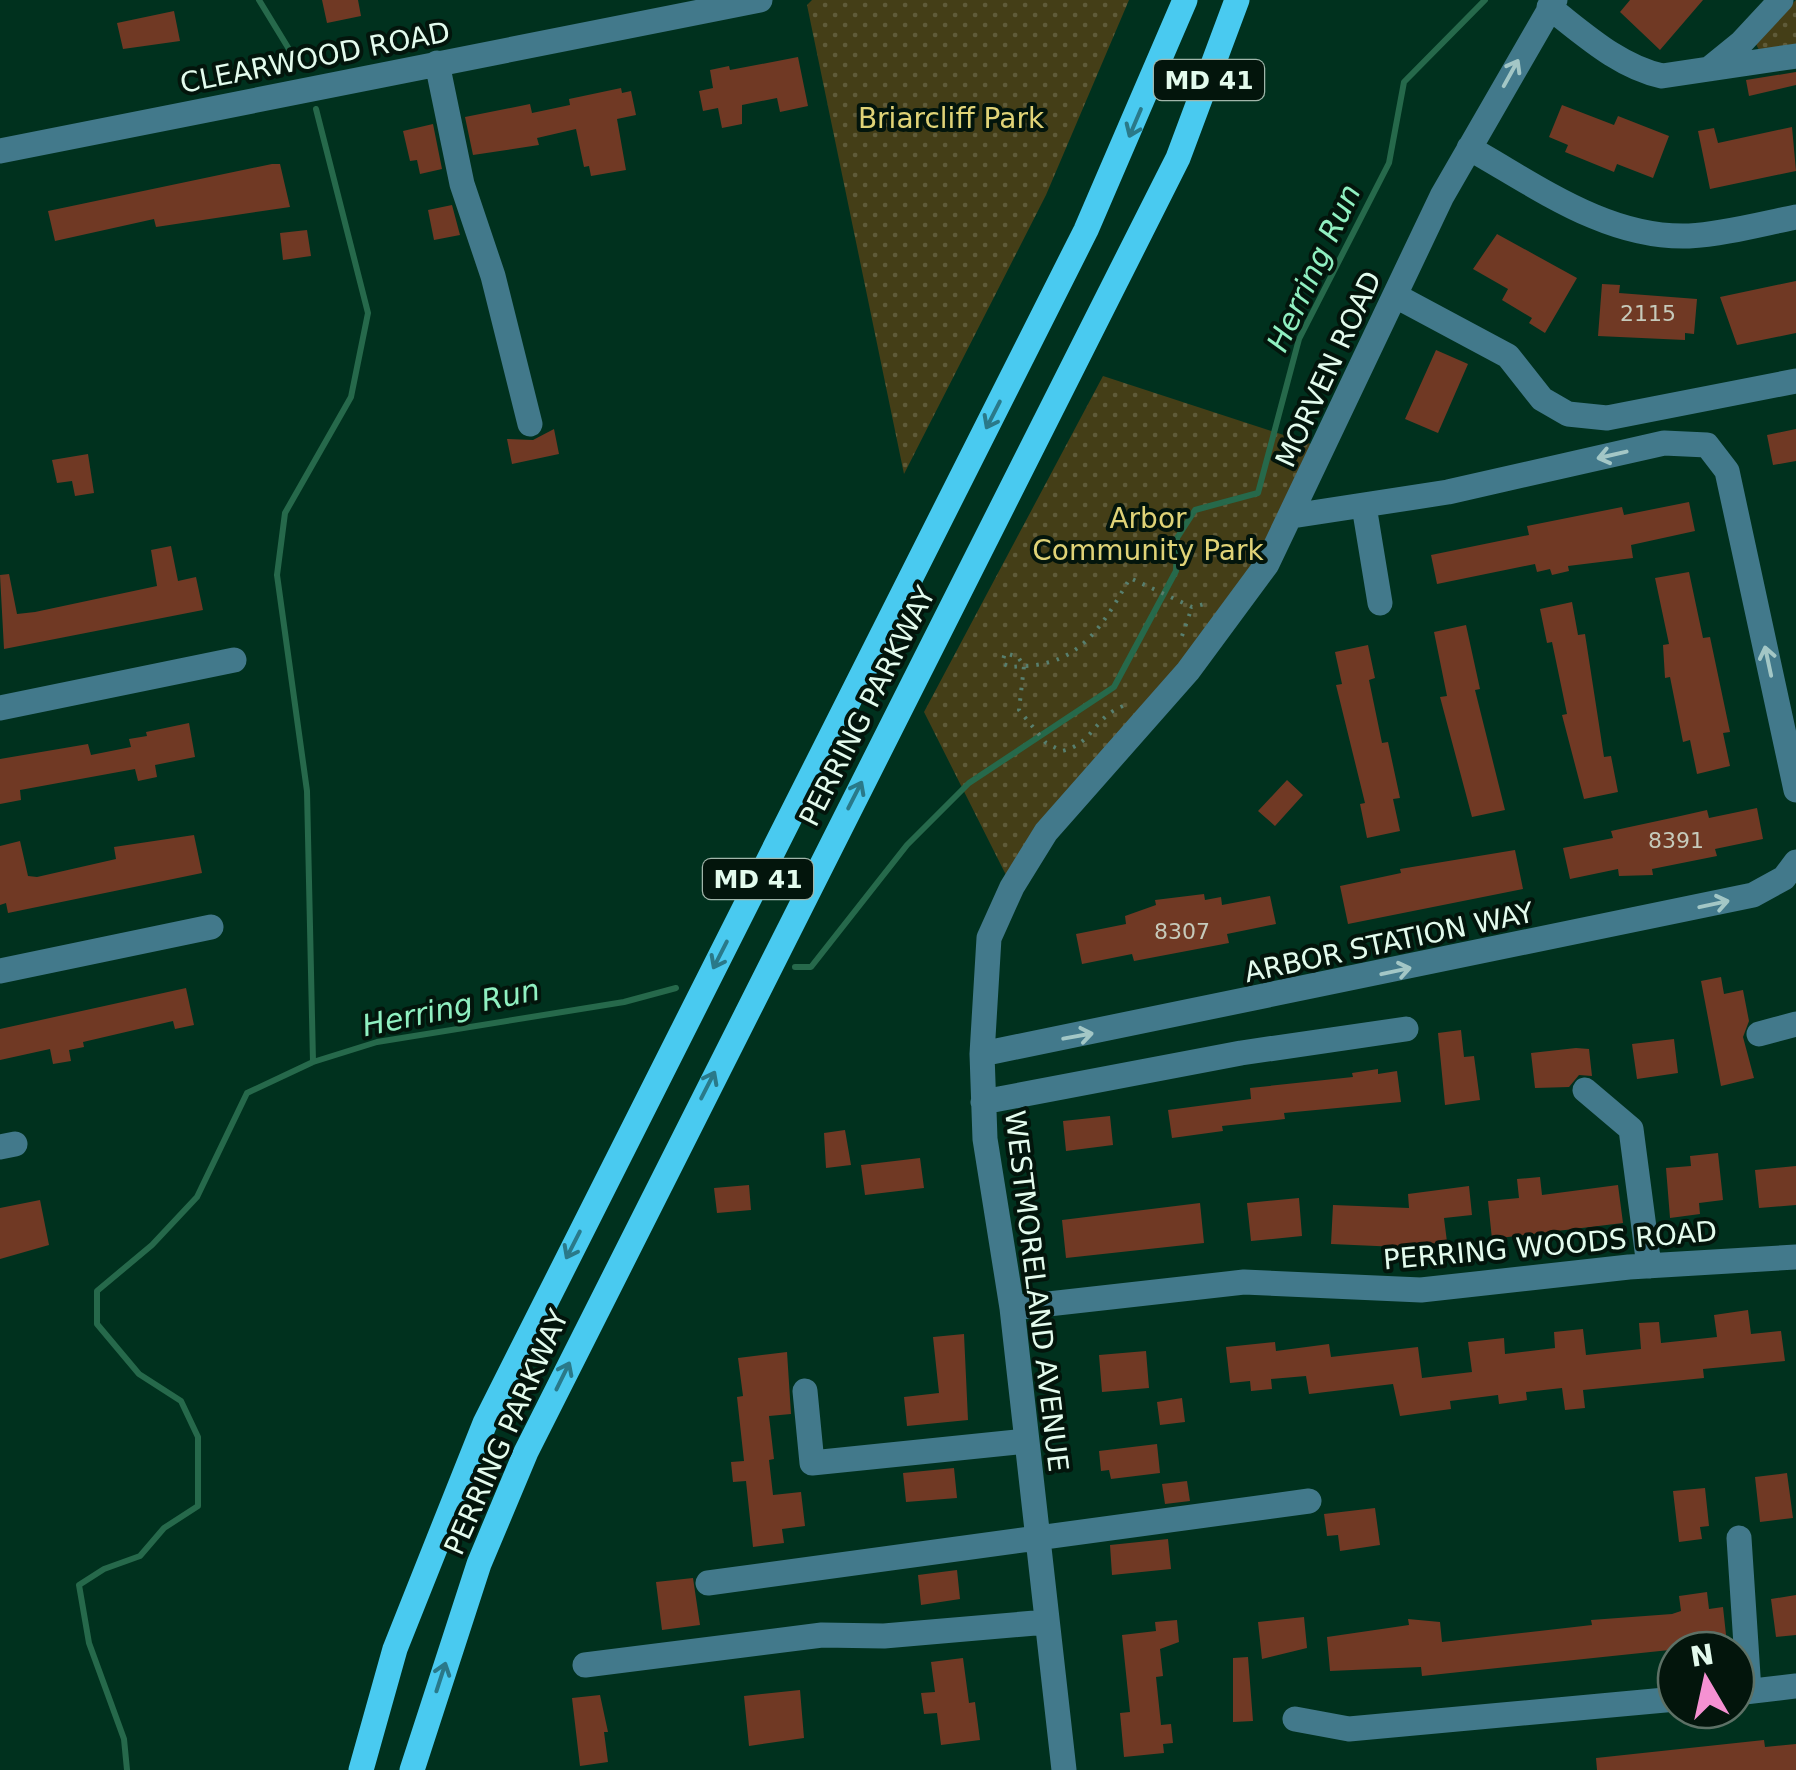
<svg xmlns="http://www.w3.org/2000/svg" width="1796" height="1770" font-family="'DejaVu Sans',sans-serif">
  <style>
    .park { fill: url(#park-dots) }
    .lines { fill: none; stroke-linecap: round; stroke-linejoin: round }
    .stream { stroke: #26694b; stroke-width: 6 }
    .building { fill: #703924 }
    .path { stroke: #587f6e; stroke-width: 4; stroke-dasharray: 2.5 8; stroke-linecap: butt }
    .minor { stroke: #42798b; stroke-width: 25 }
    .major { stroke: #49caf0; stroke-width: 25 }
    .oneway { stroke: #a3c7c6 }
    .oneway2 { stroke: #2a7989 }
    .labels { text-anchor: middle; stroke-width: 8; stroke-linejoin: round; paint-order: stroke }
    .number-label { font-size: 22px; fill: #c6cabb }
    .shield { fill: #03150c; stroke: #a0b6aa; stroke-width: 2.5 }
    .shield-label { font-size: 25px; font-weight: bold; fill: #e3fbed }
    .street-label { font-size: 28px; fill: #e3fbed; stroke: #03150c }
    .park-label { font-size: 28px; fill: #e0d377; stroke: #03150c }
    .water-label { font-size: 30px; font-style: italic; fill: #90f0c1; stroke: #03150c }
  </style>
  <defs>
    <pattern id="park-dots" width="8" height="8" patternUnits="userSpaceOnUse" patternTransform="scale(2.5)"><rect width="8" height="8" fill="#443e17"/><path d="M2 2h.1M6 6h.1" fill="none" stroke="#5f5b39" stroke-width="1.8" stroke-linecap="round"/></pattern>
  </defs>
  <rect width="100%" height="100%" fill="#00311e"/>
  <path class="park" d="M812,0H1129L1046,195L904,474L807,5Z
    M1796,0V47L1761,54L1754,40Z
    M1103,376L1314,445L1253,586L1006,875L924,712Z"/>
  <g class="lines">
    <path class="stream" d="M259,0L295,59
      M795,967H811L907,845L969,783L1114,687L1176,571L1177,538L1195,510L1258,493L1299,339L1389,163L1404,82L1485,0
      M313,1062L307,791L277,575L285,513L351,397L368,313L316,109
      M127,1770L124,1739L89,1643L79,1585L104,1569L140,1556L164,1528L198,1506V1437L181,1401L139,1374L97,1324V1291L152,1245L197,1197L247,1093L313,1062L377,1042L624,1002L676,988"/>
  </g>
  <path class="building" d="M322,0H358L361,16L327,23Z
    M1630,0H1703L1660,50L1620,12Z
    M174,11L180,41L123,49L117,23Z
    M798,57L808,106L780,112L777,98L742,105V124L722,128L718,108L703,111L699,91L713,88L710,70L729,66L730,70Z
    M1796,72V85L1749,96L1746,80Z
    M621,88L622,93L631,91L636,115L617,119L626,170L591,176L589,166L584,167L576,129L537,138L539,145L473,155L465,117L530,104L532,113L570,105L569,99Z
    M1562,105L1614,125L1618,116L1669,136L1653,178L1617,164L1614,172L1565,152L1568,145L1549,137Z
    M433,124L442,169L420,174L417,160L410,161L403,131Z
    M1792,127L1796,171L1710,189L1698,131L1714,128L1718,143Z
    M272,164H280L290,207L156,227L154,219L55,241L48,211Z
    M452,205L460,235L434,240L428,210Z
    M307,230L311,256L283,260L280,233Z
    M1497,234L1577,278L1545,333L1529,323L1532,318L1502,300L1508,289L1473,269Z
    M1796,281V333L1737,345L1720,297Z
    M1602,284L1620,285L1619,293L1697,299L1694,334L1685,333V340L1598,336Z
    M1436,350L1468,364L1438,433L1405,419Z
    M554,429L559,454L512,464L507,439L533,440Z
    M1796,429V461L1773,465L1767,435Z
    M88,454L94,493L75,496L72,481L57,483L52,460Z
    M1689,502L1695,531L1631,545L1633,558L1568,566L1569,571L1552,575L1550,569L1537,572L1535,564L1437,584L1431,555L1529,535L1527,526L1622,507L1624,515Z
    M171,546L178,581L196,577L203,610L4,649L0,575L9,574L17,614L35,612L157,586L151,550Z
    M1689,572L1703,638L1710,637L1730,732L1723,733L1730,766L1697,774L1690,740L1683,742L1670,677L1665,678L1663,645L1669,644L1655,578Z
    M1572,602L1578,635L1585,634L1604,757L1611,756L1618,792L1584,799L1562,715L1567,714L1552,642L1547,643L1540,609Z
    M1466,625L1480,689L1475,690L1505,810L1472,817L1440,697L1447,696L1434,632Z
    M1368,645L1375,678L1369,680L1382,743L1388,742L1400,798L1393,799L1400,831L1367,838L1360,804L1365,803L1336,685L1342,684L1335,652Z
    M189,723L195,757L155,765L157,777L138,781L135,769L20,790L21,800L0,804V759L88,744L91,755L131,747L129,739L147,736L146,732Z
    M1287,780L1303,795L1275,826L1258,811Z
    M1757,808L1763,839L1715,849L1717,856L1652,869L1653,875L1619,876L1618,869L1570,879L1563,848L1613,838L1611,831L1676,817L1707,810L1709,818Z
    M194,835L202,873L8,913L6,903L0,905V846L20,841L28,876L37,877L116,859L114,847Z
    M1515,850L1523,889L1348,924L1340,886L1401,873L1400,869Z
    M1204,894L1205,900L1221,897L1222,905L1270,896L1276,924L1227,934L1229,943L1134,961L1132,954L1082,964L1076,934L1126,924L1125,916L1156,905L1155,900Z
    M1721,977L1724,994L1743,990L1749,1021L1743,1037L1754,1078L1721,1086L1701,981Z
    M186,988L194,1025L175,1029L173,1021L83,1042L84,1047L69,1050L71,1061L53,1064L50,1049L0,1060V1029Z
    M1461,1030L1464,1057L1474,1056L1480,1100L1445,1105L1438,1033Z
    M1674,1039L1678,1073L1637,1079L1632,1044Z
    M1576,1048L1589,1049L1592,1076L1579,1075L1569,1087L1535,1088L1531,1053Z
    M1378,1069V1074L1397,1071L1401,1102L1284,1113L1285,1119L1222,1126L1223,1131L1172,1138L1168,1110L1251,1099L1250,1088L1353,1077L1352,1073Z
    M1110,1116L1113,1145L1066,1151L1063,1121Z
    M845,1130L851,1165L826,1168L824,1133Z
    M1718,1153L1723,1200L1699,1203L1700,1214L1670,1218L1666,1168L1691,1166L1690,1156Z
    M920,1158L924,1188L865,1195L861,1165Z
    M1796,1166V1205L1759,1208L1755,1170Z
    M1540,1177L1542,1195L1618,1185L1623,1223L1492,1239L1488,1201L1519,1198L1517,1179Z
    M749,1185L751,1210L717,1213L714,1188Z
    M1469,1186L1472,1215L1444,1218L1447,1242L1399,1247L1331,1244L1333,1205L1409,1208L1408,1194Z
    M1299,1198L1302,1236L1251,1241L1247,1203Z
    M40,1200L49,1245L0,1259V1208Z
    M1200,1203L1204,1243L1066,1258L1062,1220Z
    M1748,1310L1751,1334L1781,1331L1785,1361L1703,1369L1704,1378L1583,1390L1585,1408L1565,1410L1562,1388L1526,1392L1527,1400L1499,1404L1498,1395L1450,1401L1451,1409L1400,1416L1393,1384L1309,1394L1306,1376L1271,1379L1272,1389L1251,1391L1250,1381L1230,1383L1226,1347L1275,1342L1276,1351L1329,1344L1331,1357L1418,1347L1422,1378L1472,1372L1468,1342L1504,1338L1505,1354L1555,1348L1554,1332L1583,1329L1586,1355L1641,1349L1639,1323L1659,1322L1661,1343L1717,1337L1714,1315Z
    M964,1334L968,1420L907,1426L904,1397L939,1393L933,1337Z
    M1146,1351L1149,1388L1102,1392L1099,1355Z
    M787,1352L791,1414L769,1416L774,1459L769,1460L773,1495L801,1492L805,1526L782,1529L784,1543L753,1547L746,1481L733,1482L731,1462L744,1461L737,1397L743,1396L738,1358Z
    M1182,1398L1185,1422L1160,1425L1157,1402Z
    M1157,1444L1160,1473L1111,1479L1109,1470L1101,1471L1099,1451Z
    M954,1468L957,1498L906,1502L903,1473Z
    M1787,1473L1793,1518L1760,1522L1755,1477Z
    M1187,1481L1190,1501L1165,1504L1162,1484Z
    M1705,1488L1709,1526L1700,1527L1702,1539L1679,1542L1673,1491Z
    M1375,1508L1380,1545L1340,1551L1338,1535L1327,1536L1324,1514Z
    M1168,1539L1171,1569L1112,1575L1110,1545Z
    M957,1570L960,1599L921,1605L918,1575Z
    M693,1578L700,1625L662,1630L656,1582Z
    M1707,1592L1709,1609L1723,1607L1727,1644L1422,1676L1421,1667L1330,1671L1327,1637L1409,1625L1408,1619L1440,1622L1442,1642L1592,1625L1591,1620L1672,1614L1681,1611L1679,1596Z
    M1796,1595V1635L1776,1637L1771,1599Z
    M1304,1617L1307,1648L1262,1659L1258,1622Z
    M1177,1620L1179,1642L1160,1649L1163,1676L1156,1677L1161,1725L1171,1724L1173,1743L1163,1744L1164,1753L1124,1757L1120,1713L1130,1712L1122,1635L1156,1631L1155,1622Z
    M1248,1657L1253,1721L1233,1722V1658Z
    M963,1658L969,1703L975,1702L980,1740L941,1745L937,1713L924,1714L921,1693L935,1692L931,1662Z
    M800,1690L804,1738L749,1746L744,1696Z
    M600,1695L608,1732H604L608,1762L580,1766L572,1698Z
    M1764,1740L1765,1747L1796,1744V1770H1597L1596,1758Z"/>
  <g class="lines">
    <path class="path" d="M1182,636L1192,607
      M1123,706C1094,717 1093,744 1062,751L1046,743L1019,710L1024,666L1010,667L1002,663L1005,653L1018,657L1024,666C1082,664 1104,623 1130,578L1192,607L1209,603"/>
    <path class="minor" d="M1549,7C1584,34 1618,66 1662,76L1796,56
      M437,63L462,184L493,276L530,424
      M1709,69L1741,43L1781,0
      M1469,148C1537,186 1607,239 1689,236C1724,234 1761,224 1796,217
      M0,151L760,0
      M1396,296L1508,356L1542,399L1568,414L1607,418L1796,381
      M1364,506L1380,603
      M1292,516L1448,492L1664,443L1707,445L1727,471L1796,790
      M0,708L234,660
      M0,971L211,927
      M1759,1034L1796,1024
      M982,1054L1753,895L1784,878L1796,862
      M1585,1090L1631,1129L1649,1266
      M983,1102L1241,1053L1406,1029
      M0,1147L15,1144
      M1012,1308L1244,1282L1421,1290L1629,1267L1796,1257
      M805,1391L812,1463L1027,1441
      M1739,1538L1749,1691
      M708,1583L1309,1501
      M585,1665L822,1635L884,1636L1047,1622
      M1736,1693L1796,1686
      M1295,1719L1349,1729L1676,1699
      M1064,1770L1012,1308L985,1139L982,1054L989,938L1012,887L1046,832L1188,671L1267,564L1442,196L1555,0"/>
    <path class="major" d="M361,1770L395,1649L485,1423L1086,230L1185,0
      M412,1770L479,1564L526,1452L1178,158L1237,0"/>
  </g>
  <defs><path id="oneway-shaft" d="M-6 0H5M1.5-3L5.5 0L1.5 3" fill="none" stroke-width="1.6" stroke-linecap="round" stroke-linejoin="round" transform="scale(2.5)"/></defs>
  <g class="oneway">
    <use href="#oneway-shaft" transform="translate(1511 73) rotate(-61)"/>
    <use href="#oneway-shaft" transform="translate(1612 455) rotate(167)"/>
    <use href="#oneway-shaft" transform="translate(1768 661) rotate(-102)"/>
    <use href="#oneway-shaft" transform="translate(1714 904) rotate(-12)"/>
    <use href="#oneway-shaft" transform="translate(1396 971) rotate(-12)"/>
    <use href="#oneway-shaft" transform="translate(1078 1036) rotate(-10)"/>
  </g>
  <g class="oneway2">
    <use href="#oneway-shaft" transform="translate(1135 123) rotate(113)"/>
    <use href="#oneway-shaft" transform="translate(993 415) rotate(117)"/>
    <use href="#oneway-shaft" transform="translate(855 795) rotate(-63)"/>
    <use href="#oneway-shaft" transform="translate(720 955) rotate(117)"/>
    <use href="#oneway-shaft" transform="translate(708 1085) rotate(-63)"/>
    <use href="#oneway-shaft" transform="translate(573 1245) rotate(117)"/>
    <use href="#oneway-shaft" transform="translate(563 1376) rotate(-64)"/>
    <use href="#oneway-shaft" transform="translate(441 1677) rotate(-72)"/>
  </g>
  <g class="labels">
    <g class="number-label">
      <text x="1648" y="321">2115</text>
      <text x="1676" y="848">8391</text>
      <text x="1182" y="939">8307</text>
    </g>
    <g class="shield">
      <rect x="1154" y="60" width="110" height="40" rx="8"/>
      <rect x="703" y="859" width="110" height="40" rx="8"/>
    </g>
    <g class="shield-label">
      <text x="1209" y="89">MD 41</text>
      <text x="758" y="888">MD 41</text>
    </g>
    <g class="street-label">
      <text transform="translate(315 57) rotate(-11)" y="10">CLEARWOOD ROAD</text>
      <text transform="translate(1328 369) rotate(-65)" y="10">MORVEN ROAD</text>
      <text transform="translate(867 706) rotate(-63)" y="10">PERRING PARKWAY</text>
      <text transform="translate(1389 942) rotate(-12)" y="10">ARBOR STATION WAY</text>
      <text transform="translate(1550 1245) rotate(-5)" y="10">PERRING WOODS ROAD</text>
      <text transform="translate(1037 1291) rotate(83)" y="10">WESTMORELAND AVENUE</text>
      <text transform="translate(506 1432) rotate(-66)" y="10">PERRING PARKWAY</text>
    </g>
    <g class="park-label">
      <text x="951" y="128">Briarcliff Park</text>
      <text x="1148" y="528">Arbor<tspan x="1148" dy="32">Community Park</tspan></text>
    </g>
    <g class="water-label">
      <text transform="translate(1314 268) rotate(-65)" y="10">Herring Run</text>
      <text transform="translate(451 1008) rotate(-12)" y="10">Herring Run</text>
    </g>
  </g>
  <g transform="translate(1706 1680) rotate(351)"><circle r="48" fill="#03150c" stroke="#5d7166" stroke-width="2.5"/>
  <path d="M0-8L18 38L0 25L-18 38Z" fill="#f591d2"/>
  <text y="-15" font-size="28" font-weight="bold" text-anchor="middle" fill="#e3fbed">N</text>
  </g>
</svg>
